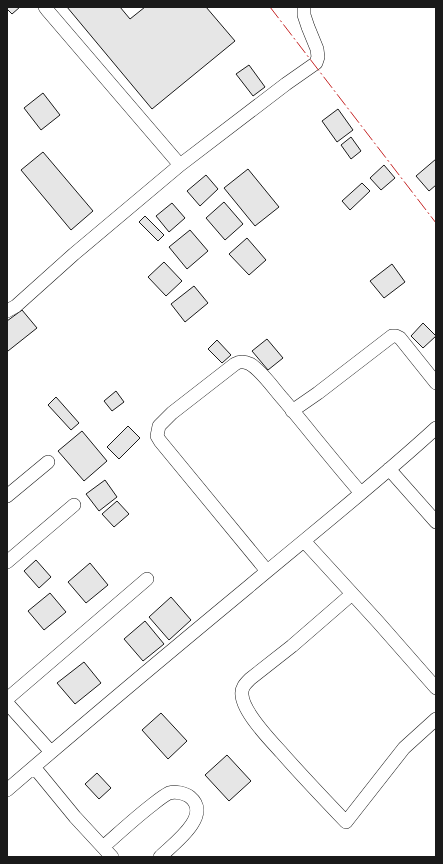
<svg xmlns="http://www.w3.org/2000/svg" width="443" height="864" font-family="Signika,sans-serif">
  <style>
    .building { fill: #e6e6e6; stroke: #1a1a1a }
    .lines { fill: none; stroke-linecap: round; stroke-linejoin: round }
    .street-casing { stroke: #1a1a1a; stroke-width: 14 }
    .street { stroke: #fff; stroke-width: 13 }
    .power { stroke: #c62828; stroke-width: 1; stroke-dasharray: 14 3 2 3; stroke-linecap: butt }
  </style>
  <rect width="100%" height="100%" fill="#fff"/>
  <path class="building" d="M7,7H20L12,14L7,9Z
    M67,7H120L130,19L145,7H206L235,41L152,109Z
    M249,65L265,87L253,96L236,74Z
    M43,93L60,115L41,130L24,108Z
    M338,109L353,130L337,142L322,121Z
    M351,137L361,151L351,159L341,145Z
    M43,152L93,211L71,230L21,170Z
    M436,159V185L429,191L416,176Z
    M384,165L395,178L381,190L370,178Z
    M248,169L279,207L255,226L224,188Z
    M206,175L218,189L200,206L187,191Z
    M362,183L370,191L350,210L342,201Z
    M224,202L243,224L225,240L206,218Z
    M172,203L185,218L169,232L156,216Z
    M145,216L164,235L158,241L139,222Z
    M190,230L208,251L187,269L169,247Z
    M247,238L266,260L249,275L229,254Z
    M164,262L182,281L166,296L148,277Z
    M392,264L405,282L384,298L370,281Z
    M194,286L208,303L185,322L171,304Z
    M22,310L37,328L8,351L7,350V321Z
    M423,323L436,336L423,348L411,336Z
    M267,339L283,358L268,370L252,351Z
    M217,340L231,355L222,363L208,349Z
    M116,391L124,402L112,411L104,401Z
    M56,397L79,423L71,430L48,405Z
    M128,426L140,438L119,459L107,447Z
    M82,431L107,461L84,481L58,451Z
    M105,480L117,497L99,511L86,494Z
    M117,501L129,514L114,527L102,514Z
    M36,560L51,577L39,588L24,571Z
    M90,563L108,585L86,603L68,582Z
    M50,593L66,612L44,630L28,611Z
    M171,597L191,620L169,640L149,617Z
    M145,621L164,644L143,661L124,639Z
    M84,662L101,683L75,704L57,683Z
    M161,713L187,741L168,759L142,730Z
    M227,755L251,781L229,801L205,775Z
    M97,773L111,788L99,799L85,784Z"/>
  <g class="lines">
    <g class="street-casing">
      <path id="street" d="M45,7L48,11L180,165
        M7,311L16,306L74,254L180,165L286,84L316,63L318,57L317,49L308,27L304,15V7
        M292,411L318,393L392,336H396L400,338L436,383
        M389,469L436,522
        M7,496L48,462
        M304,541L378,622L436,688
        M7,562L74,505
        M267,571L160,441L157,436L159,426L172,413L235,364C240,361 244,361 250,364C261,370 274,389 283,399C309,430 334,462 361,493
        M352,594L292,646L250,679C245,684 241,688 242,695C243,712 270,740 281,752C302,776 324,799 346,822L404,748L436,719
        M7,699L147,579
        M7,703L51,752
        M34,767L75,817L112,857
        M7,790C86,722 166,655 247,588C310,535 375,484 436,428
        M103,847C119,833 135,818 152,805C157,801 163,796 169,793C175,791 185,793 190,797C213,816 172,845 160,857"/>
    </g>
    <use href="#street" class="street"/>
    <path class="power" d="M270,7L436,223"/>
  </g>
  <rect width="443" height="864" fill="none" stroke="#1a1a1a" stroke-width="16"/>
</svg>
